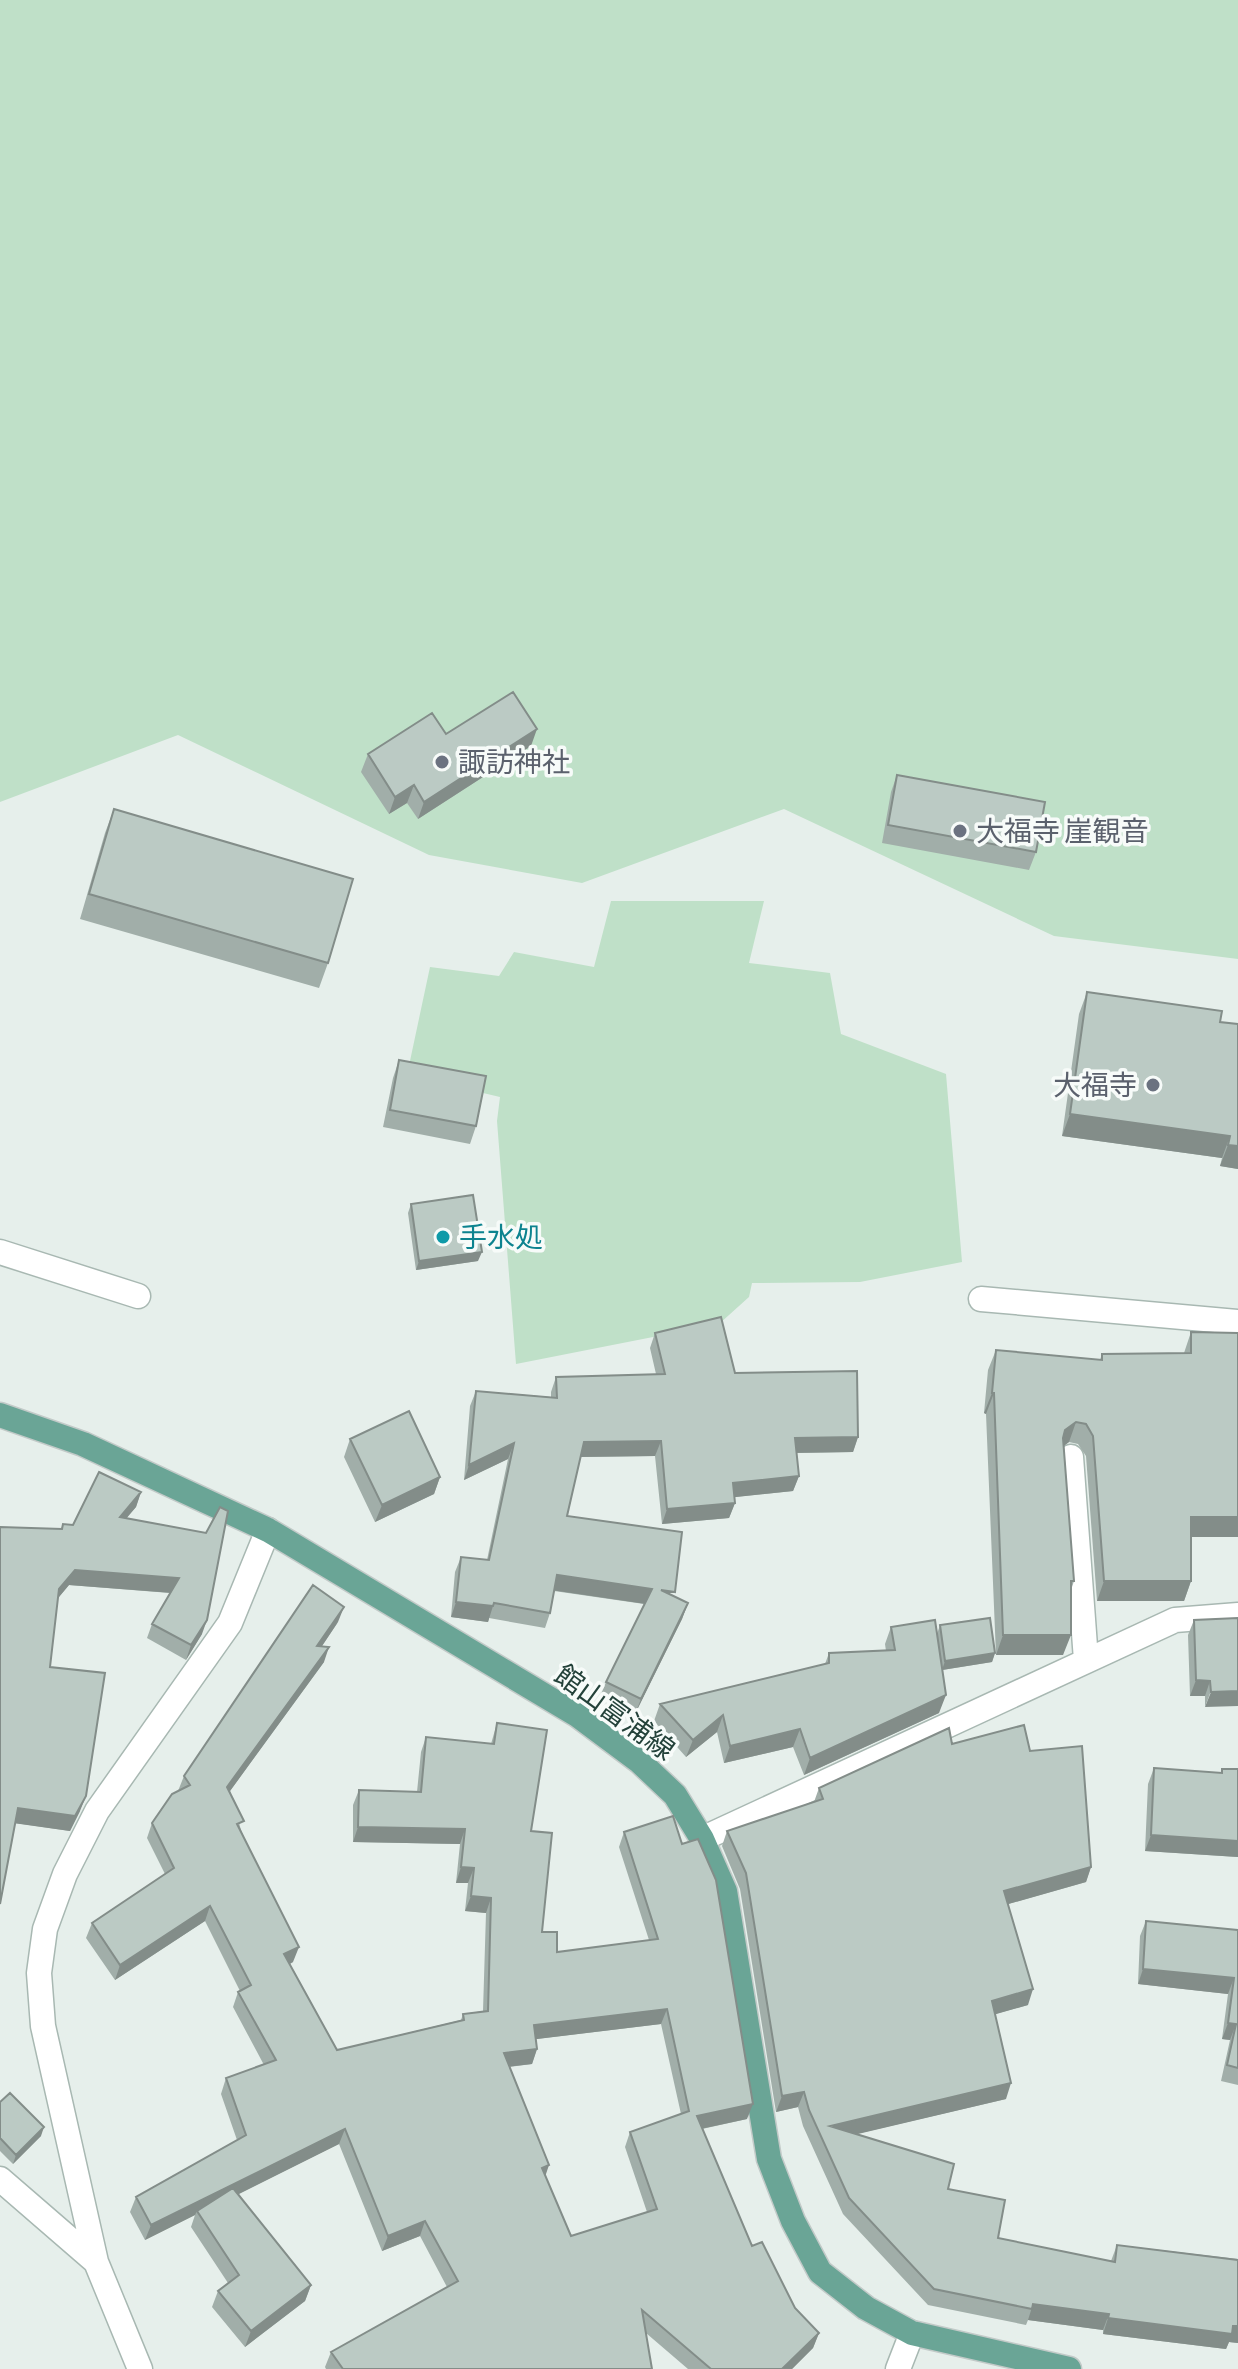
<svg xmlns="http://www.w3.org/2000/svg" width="1238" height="2369" font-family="'Alegreya Sans','Noto Sans JP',sans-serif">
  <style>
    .green { fill: #bfe0c8 }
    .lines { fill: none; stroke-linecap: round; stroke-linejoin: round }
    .minor-casing { stroke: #a8b8b2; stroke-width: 27 }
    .major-casing { stroke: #c2cac8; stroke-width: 27 }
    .minor { stroke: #fff; stroke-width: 24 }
    .major { stroke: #6aa596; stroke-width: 24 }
    .wall { fill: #a1aea9; fill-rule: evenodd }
    .shaded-wall { fill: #838d89 }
    .building { fill: #bbcac4; stroke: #838d89; stroke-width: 2; fill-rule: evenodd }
    .worship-dot { fill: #6b7280; stroke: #f7fbf9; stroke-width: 3 }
    .culture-dot { fill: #0f9aa8; stroke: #f7fbf9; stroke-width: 3 }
    .labels { text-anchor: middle; stroke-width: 7; stroke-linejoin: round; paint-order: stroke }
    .worship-label { font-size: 28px; fill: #5b616d; stroke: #f7fbf9; text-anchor: start }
    .culture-label { font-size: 28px; fill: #0d838f; stroke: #f7fbf9; text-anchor: start }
    .street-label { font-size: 28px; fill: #24423a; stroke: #f7fbf9 }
  </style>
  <rect width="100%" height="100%" fill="#e6efeb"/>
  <path class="green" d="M0,0H1238V959L1054,936L784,809L582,883L429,855L178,735L0,802Z
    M611,901H764L749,963L830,973L841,1034L946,1074L962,1262L860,1282L752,1283L749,1297L719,1324L516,1364L497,1121L500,1097L407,1075L430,967L499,976L514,952L594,967Z"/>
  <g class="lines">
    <g class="minor-casing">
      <path id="minor" d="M0,1252L138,1296
        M981,1299L1238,1322
        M1071,1457L1086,1660
        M702,1839L1175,1620L1238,1615
        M0,2179L96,2262
        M140,2369L96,2262L43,2026L39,1973L45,1929L65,1874L97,1811L230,1623L268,1530
        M898,2369L912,2333"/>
    </g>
    <g class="major-casing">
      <path id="major" d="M0,1415L83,1444L268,1530L577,1715L640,1762L675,1795L702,1839L725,1891L769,2159L793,2221L820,2272L866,2308L912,2333L1069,2369"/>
    </g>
    <use href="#minor" class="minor"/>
    <use href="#major" class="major"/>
  </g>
  <path class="wall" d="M446,734L531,746L418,819L407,803L389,814L361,772L368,754Z
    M897,775L1036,852L1029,870L882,843L891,792Z
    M114,809L328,963L319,988L80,919L105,833Z
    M1087,992L1220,1022L1238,1169L1220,1166L1222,1158L1062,1136L1079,1014Z
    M399,1060L476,1126L470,1144L383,1127L393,1078Z
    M411,1204L478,1261L416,1270L408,1213Z
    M1191,1332V1581L1184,1601H1097L1086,1456L1078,1444L1069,1442L1064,1446L1074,1581L1071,1590L1063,1655H996L986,1414L984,1413L988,1370L996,1350L1100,1360L1102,1354L1184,1353Z
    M655,1333L858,1437L853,1452L796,1453L799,1476L793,1491L734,1497L735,1503L729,1518L662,1524L655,1456L580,1457L567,1516L673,1596L688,1603L682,1619L635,1714L600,1697L606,1682L644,1604L554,1591L550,1613L545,1628L489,1618L488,1622L451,1617L455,1572L461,1557L487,1560L508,1459L464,1480L470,1406L476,1391L551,1397V1392L556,1377L656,1374L650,1348Z
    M350,1439L440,1477L434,1494L375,1522L344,1457Z
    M141,1492L136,1507L126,1518L202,1634L186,1660L147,1638L152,1624L170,1593L69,1585L58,1598L50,1667L80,1811L70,1831L15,1823L61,1529L63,1524L73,1525Z
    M1238,1618L1205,1707V1696H1190L1188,1635L1194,1620Z
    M338,1622L322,1646L324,1662L230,1791L241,1830L293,1962L290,1964L337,2050L461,2020L463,2014L483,2011L486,1913L465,1911L468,1883H456L460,1844L353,1842V1805L359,1790L417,1792L421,1752L426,1737L491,1744L497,1723L531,1831L542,1932L557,1952L649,1940L619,1847L624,1832L747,2119L702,2129L752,2246L795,2308L819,2333L813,2348L792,2369H688L646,2333L652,2369H326L325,2367L331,2352L447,2287L420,2236L382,2251L339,2144L238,2194L311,2285L305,2301L245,2347L212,2307L218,2291L228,2283L191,2227L195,2215L145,2240L130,2212L136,2197L237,2140L221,2094L226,2078L264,2065L233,2007L238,1992L240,1991L205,1921L115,1980L86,1938L92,1923L165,1874L147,1838L152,1823L178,1791L184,1776ZM661,2024L681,2114L630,2132L625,2147L647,2212L571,2236L545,2176L509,2067L532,2064L537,2049L536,2039Z
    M940,1625L995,1653L992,1662L942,1670L939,1713L804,1775L793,1747L724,1763L717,1732L686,1757L654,1721L660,1704L825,1664L829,1653L886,1651L885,1644L891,1627L937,1634Z
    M952,1744L1030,1751L1091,1867L1086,1882L1008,1904L1028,2005L995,2014L1006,2099L856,2134L948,2189L998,2238L1111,2261L1117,2245L1238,2259V2343L1229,2342L1226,2349L1103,2334V2330L1028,2320L1026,2325L928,2305L843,2214L803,2126L798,2107L776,2112L740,1889L722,1846L727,1831L814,1802L819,1788Z
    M1154,1768L1221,1773L1222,1769H1238V1857L1145,1851L1148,1784Z
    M1146,1921L1238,1930V2085L1221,2081L1230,2040L1222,2039L1228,1994L1138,1984L1140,1936Z
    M0,2102L41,2136L13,2164L0,2151Z"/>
  <path class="shaded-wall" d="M537,729L531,746L418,819L424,802Z
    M414,785L407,803L389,814L395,797Z
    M1070,1114L1230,1136L1222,1158L1062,1136Z
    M1228,1145L1238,1146V1169L1220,1166Z
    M482,1252L478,1261L416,1270L419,1261Z
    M992,1393H994L986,1414L984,1413Z
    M1076,1422L1069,1442L1058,1450L1065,1430Z
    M858,1437L853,1452L789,1453L795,1438Z
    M661,1441L655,1456L578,1457L584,1442Z
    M514,1443L508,1459L464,1480L469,1465Z
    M799,1476L793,1491L727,1498L733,1483Z
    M440,1477L434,1494L375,1522L382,1505Z
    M141,1492L136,1507L115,1532L120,1517Z
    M735,1503L729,1518L662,1524L667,1509Z
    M1191,1517H1238V1537H1184Z
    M75,1570L179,1578L173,1593L69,1585L54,1603L59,1589Z
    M557,1575L652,1589L646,1604L551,1590Z
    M1104,1581H1191L1184,1601H1097Z
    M456,1602L493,1606L488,1622L451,1617Z
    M688,1603L682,1619L635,1714L641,1699Z
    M344,1607L338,1622L312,1661L317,1646Z
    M207,1620L202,1634L186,1660L191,1645Z
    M1003,1635H1071L1063,1655H996Z
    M329,1647L324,1662L222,1802L227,1787Z
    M995,1653L992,1662L942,1670L945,1661Z
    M1196,1680L1210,1681L1205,1696H1190Z
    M1238,1691V1706L1205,1707L1211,1692Z
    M946,1695L939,1713L804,1775L810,1758Z
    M723,1715L717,1732L686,1757L693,1740Z
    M800,1729L793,1747L724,1763L730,1746Z
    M86,1796L80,1811L70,1831L13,1823L18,1808Z
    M358,1827L465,1829L460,1844L353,1842Z
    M1151,1835L1238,1841V1857L1145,1851Z
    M461,1867L474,1868L468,1883H456Z
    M1091,1867L1086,1882L998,1907L1004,1891Z
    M471,1896L491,1898L486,1913L465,1911Z
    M210,1906L205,1921L115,1980L120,1965Z
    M299,1947L293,1962L279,1969L284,1954Z
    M1143,1969L1234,1978L1228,1994L1138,1984Z
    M1033,1989L1028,2005L986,2017L992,2001Z
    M667,2009L661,2024L529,2040L534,2025Z
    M1228,2023L1236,2024L1230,2040L1222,2039Z
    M537,2049L532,2064L498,2068L504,2053Z
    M1011,2083L1006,2099L824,2142L830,2126Z
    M804,2092L798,2107L776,2112L782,2096Z
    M753,2104L747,2119L691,2131L697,2116Z
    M44,2127L41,2136L13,2164L16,2155Z
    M345,2129L339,2144L199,2214L197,2211L195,2215L145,2240L151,2225Z
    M549,2165L544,2180L542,2168Z
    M425,2221L420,2236L382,2251L388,2236Z
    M311,2285L305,2301L245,2347L251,2331Z
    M1033,2304L1109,2314L1103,2330L1028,2320Z
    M1108,2318L1238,2326V2343L1229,2342L1226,2349L1103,2334Z
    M819,2333L813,2348L792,2369H782Z"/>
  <path class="building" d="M513,692L537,729L424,802L414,785L395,797L368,754L432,713L446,734Z
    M897,775L1045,802L1036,852L888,825Z
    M114,809L353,879L328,963L89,894Z
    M1087,992L1222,1011L1220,1022L1238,1024V1146L1228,1145L1230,1136L1070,1114Z
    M399,1060L486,1076L476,1126L390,1110Z
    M473,1195L482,1252L419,1261L411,1204Z
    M721,1317L735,1373L857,1371L858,1437L795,1438L799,1476L733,1483L735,1503L667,1509L661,1441L584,1442L567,1516L682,1532L675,1592L661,1590L688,1603L641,1699L606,1682L652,1589L557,1575L550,1613L494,1603L493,1606L456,1602L461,1557L489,1560L514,1443L469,1465L476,1391L557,1398L556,1377L665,1374L655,1333Z
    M1191,1332L1238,1333V1517H1191V1581H1104L1093,1436L1086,1424L1076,1422L1065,1430L1063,1438L1074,1581H1071V1635H1003L994,1393H992L996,1350L1102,1360V1354L1191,1353Z
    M409,1411L440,1477L382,1505L350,1439Z
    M99,1472L141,1492L120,1517L206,1533L220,1507L228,1511L207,1620L191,1645L152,1624L179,1578L75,1570L59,1589L50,1667L105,1673L86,1796L75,1816L18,1808L0,1904V1527L62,1529L63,1524L73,1525Z
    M313,1585L344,1607L317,1646L329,1647L227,1787L244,1821L237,1824L299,1947L284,1954L337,2050L464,2020L463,2014L488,2011L491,1898L471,1896L474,1868L461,1867L465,1829L358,1827L359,1790L421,1792L426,1737L494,1744L497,1723L547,1730L531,1831L552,1833L542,1932H557V1952L658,1939L624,1832L673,1816L682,1844L698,1839L716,1880L753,2104L697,2116L752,2246L762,2242L795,2308L819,2333L782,2369H711L642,2310L652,2369H343L331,2352L458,2281L425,2221L388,2236L345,2129L151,2225L136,2197L246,2135L226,2078L276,2060L238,1992L251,1985L210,1906L120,1965L92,1923L174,1868L152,1823L172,1794L190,1785L184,1776ZM667,2009L689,2111L630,2132L657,2209L571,2236L542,2168L549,2165L504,2053L537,2049L534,2025Z
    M990,1618L995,1653L945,1661L940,1625Z
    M1238,1618V1691L1211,1692L1210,1681L1196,1680L1194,1620Z
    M935,1620L946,1695L810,1758L800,1729L730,1746L723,1715L693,1740L660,1704L829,1663V1653L895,1650L891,1627Z
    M1024,1725L1030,1751L1082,1746L1091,1867L1004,1891L1033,1989L992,2001L1011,2083L830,2126L954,2164L948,2189L1005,2200L998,2238L1115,2262L1117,2245L1238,2260V2326H1233L1232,2334L1108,2318L1109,2314L1033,2304L1032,2309L934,2289L849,2198L809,2110L804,2092L782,2096L746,1873L727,1831L823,1799L819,1788L949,1728L952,1744Z
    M1154,1768L1222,1773V1769H1238V1841L1151,1835Z
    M1146,1921L1238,1930V2068L1227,2065L1236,2024L1228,2023L1234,1978L1143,1969Z
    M10,2093L44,2127L16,2155L0,2138V2102Z
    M233,2188L311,2285L251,2331L218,2291L239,2275L197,2211Z"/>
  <g class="worship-dot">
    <circle cx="442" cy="762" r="8"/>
    <circle cx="960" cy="831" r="8"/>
    <circle cx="1153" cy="1085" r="8"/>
  </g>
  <circle class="culture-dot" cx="443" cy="1237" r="8"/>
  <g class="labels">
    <g class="worship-label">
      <text x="458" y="772">諏訪神社</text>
      <text x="976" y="841">大福寺 崖観音</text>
      <text x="1137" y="1095" text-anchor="end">大福寺</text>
    </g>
    <g class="culture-label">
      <text x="459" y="1247">手水処</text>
    </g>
    <g class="street-label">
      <text transform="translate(615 1712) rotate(36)" y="10">館山富浦線</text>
    </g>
  </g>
</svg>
